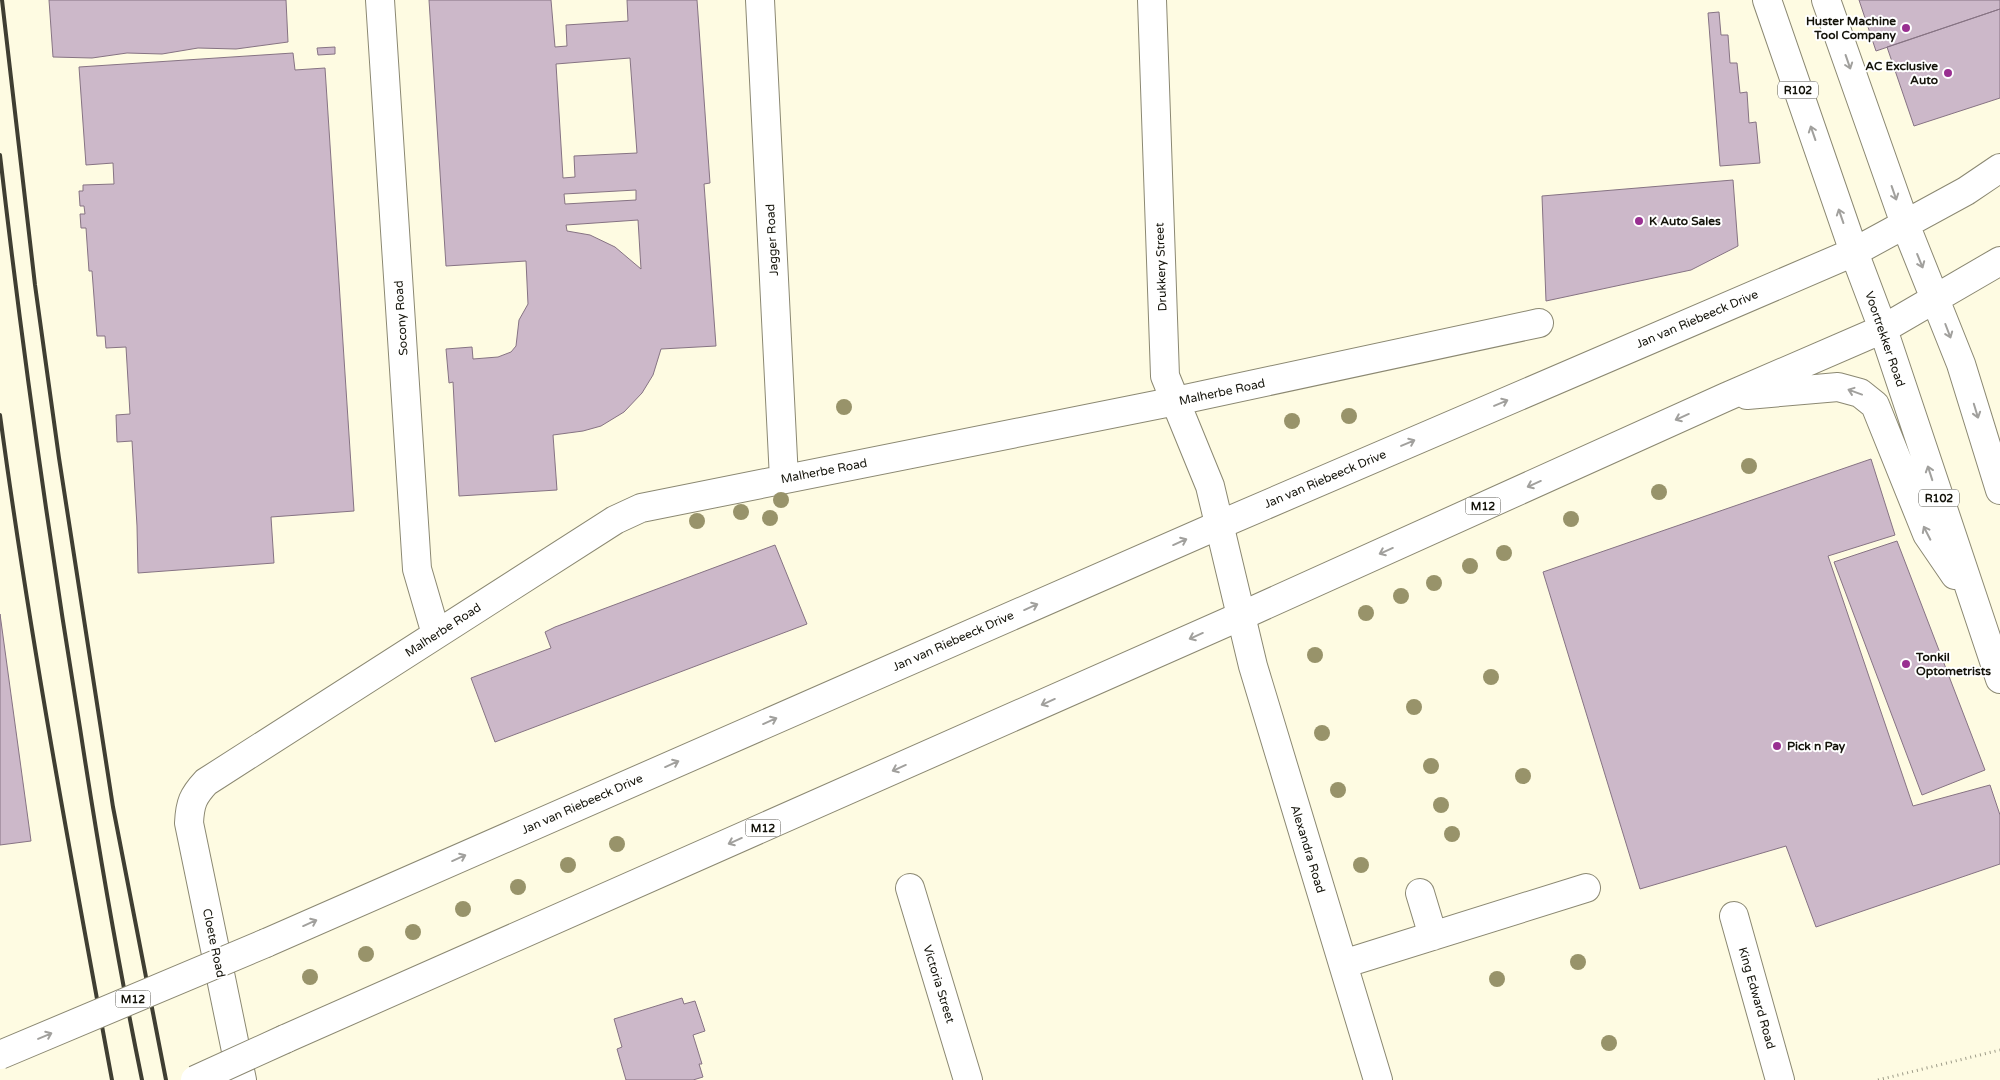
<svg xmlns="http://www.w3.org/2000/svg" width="2000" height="1080" font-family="'Varela Round',sans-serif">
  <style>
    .building { fill: #ccb8c9; stroke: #867383; fill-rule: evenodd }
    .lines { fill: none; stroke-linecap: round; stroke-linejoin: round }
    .minor-casing { stroke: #8b8872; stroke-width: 30 }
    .major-casing { stroke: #8b8872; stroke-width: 30 }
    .path { stroke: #9d9b88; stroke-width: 3; stroke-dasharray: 1 4; stroke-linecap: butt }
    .minor { stroke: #fff; stroke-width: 28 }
    .major { stroke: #fff; stroke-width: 28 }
    .rail { stroke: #3f3e32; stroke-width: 4 }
    .major-bridge-casing { stroke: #8b8872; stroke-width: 30; stroke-linecap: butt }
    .major-bridge { stroke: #fff; stroke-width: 28 }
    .tree { fill: #98936a }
    .oneway { stroke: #a1a09d }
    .poi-dot { fill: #992f91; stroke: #fff; stroke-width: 2 }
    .labels { text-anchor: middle; stroke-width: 4; stroke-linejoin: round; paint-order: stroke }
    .shield { fill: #fff; stroke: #5a5953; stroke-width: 1 }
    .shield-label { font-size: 11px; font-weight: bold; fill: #131209 }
    .poi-label { font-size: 12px; font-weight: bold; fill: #131209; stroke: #fff; text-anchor: start }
    .street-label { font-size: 12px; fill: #131209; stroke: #fff }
  </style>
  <rect width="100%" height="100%" fill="#fefbe2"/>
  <path class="building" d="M49,0H286L288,42L236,49L198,48L162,54L127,53L92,58L53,57Z
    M429,0H551L555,47L567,46L566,25L628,21L627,0H697L710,183L704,184L716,346L661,349L653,375L642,393L624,412L601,426L583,431L553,435L557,490L459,496L453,382L449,383L446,349L472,347L473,359L498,357L511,352L516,346L519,320L528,304L526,261L446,266ZM630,58L637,153L574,156L575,177L563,178L556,64ZM636,190V200L565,204L564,194ZM638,220L641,269L615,247L590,235L567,231L566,225Z
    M1859,0H2000V9L1876,51Z
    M2000,9V98L1914,126L1887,47Z
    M1719,12L1721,35H1728L1730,63H1737L1740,93L1747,92L1749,123L1756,122L1760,163L1720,166L1708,13Z
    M335,47V54L318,55L317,48Z
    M293,53L295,70L325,68L354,511L271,517L274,563L138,573L137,526L132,441L117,442L116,415L130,414L126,347L106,348L105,336H97L92,271H89L86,228H81L80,214H85L84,206H80L79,191H83V185L114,184L113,163L86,165L79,67Z
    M1733,180L1738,246L1691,270L1546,301L1542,196Z
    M1871,459L1895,535L1828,556L1913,806L1990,785L2000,815V864L1816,927L1786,846L1640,889L1543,572Z
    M1897,541L1985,770L1922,795L1834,562Z
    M775,545L807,624L495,742L471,678L551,648L545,632L555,627Z
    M0,614L31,841L0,845Z
    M682,998L684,1004L695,1001L705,1031L693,1035L702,1064H699L703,1077L693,1080H626L617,1049L622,1047L614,1019Z"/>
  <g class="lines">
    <g class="minor-casing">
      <path id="minor" d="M380,0L417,569L436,634
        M760,0L784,479
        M1152,0L1165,376L1210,486L1253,666L1378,1080
        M910,888L968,1080
        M1420,893L1433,936
        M1734,916L1780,1080
        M1343,964L1586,888
        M242,1080L189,823C190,803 193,796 206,782L615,520L641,508L1176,401L1539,323"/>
    </g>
    <g class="major-casing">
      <path id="major" d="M1767,0L1854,252L1883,329L2000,679
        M1826,0L1905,224L1961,364L2000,490
        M1747,395L1838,387L1860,393L1875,405L1927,534L1955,575
        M266,943L1219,525L1854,252L1966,191L2000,168
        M285,1039L1241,616L1726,397L1883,329L2000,261"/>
    </g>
    <path class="path" d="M1878,1080L2000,1050"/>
    <use href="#minor" class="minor"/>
    <use href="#major" class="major"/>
    <path class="rail" d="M2,0L35,285L59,458L113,807L166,1080
      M0,155C22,347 49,538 80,728C98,846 118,963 142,1080
      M0,415C30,638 71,859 112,1080"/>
    <g class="major-bridge-casing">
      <path id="major-bridge" d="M0,1055L266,943
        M195,1080L285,1039"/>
    </g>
    <use href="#major-bridge" class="major-bridge"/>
  </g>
  <g class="tree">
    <circle cx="844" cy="407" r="8"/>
    <circle cx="1349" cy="416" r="8"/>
    <circle cx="1292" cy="421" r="8"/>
    <circle cx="1749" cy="466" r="8"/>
    <circle cx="1659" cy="492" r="8"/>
    <circle cx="781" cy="500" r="8"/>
    <circle cx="741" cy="512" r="8"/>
    <circle cx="770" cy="518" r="8"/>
    <circle cx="1571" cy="519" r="8"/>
    <circle cx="697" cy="521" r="8"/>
    <circle cx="1504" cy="553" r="8"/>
    <circle cx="1470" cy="566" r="8"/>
    <circle cx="1434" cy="583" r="8"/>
    <circle cx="1401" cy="596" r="8"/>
    <circle cx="1366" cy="613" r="8"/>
    <circle cx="1315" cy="655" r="8"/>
    <circle cx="1491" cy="677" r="8"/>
    <circle cx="1414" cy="707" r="8"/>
    <circle cx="1322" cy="733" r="8"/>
    <circle cx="1431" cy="766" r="8"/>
    <circle cx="1523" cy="776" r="8"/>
    <circle cx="1338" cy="790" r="8"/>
    <circle cx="1441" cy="805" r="8"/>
    <circle cx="1452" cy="834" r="8"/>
    <circle cx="617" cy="844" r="8"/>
    <circle cx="568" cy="865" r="8"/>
    <circle cx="1361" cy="865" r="8"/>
    <circle cx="518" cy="887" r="8"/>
    <circle cx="463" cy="909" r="8"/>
    <circle cx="413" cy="932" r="8"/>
    <circle cx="366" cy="954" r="8"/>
    <circle cx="1578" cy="962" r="8"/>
    <circle cx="310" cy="977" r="8"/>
    <circle cx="1497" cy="979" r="8"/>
    <circle cx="1609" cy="1043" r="8"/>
  </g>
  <defs><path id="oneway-shaft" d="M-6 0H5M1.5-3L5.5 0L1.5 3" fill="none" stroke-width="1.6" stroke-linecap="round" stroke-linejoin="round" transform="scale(1.25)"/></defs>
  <g class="oneway">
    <use href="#oneway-shaft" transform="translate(1848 62) rotate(71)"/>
    <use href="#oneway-shaft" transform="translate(1813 133) rotate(-109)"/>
    <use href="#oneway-shaft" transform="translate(1894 193) rotate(71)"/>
    <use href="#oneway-shaft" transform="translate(1841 216) rotate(-109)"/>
    <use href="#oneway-shaft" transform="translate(1920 261) rotate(68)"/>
    <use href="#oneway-shaft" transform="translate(1948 331) rotate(69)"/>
    <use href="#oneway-shaft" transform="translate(1855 392) rotate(-160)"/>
    <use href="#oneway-shaft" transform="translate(1501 403) rotate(-23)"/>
    <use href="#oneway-shaft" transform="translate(1976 411) rotate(73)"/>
    <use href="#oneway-shaft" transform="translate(1682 417) rotate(156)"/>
    <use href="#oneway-shaft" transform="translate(1408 443) rotate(-23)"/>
    <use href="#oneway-shaft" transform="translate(1930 473) rotate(-108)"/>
    <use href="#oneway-shaft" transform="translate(1534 484) rotate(156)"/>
    <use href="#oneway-shaft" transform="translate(1927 533) rotate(-117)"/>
    <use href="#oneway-shaft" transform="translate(1180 542) rotate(-24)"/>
    <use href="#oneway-shaft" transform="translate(1386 551) rotate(156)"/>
    <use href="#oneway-shaft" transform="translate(1031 607) rotate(-24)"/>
    <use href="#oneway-shaft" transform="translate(1196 636) rotate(156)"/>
    <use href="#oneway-shaft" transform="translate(1048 702) rotate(156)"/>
    <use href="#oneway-shaft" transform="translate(770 721) rotate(-24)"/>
    <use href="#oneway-shaft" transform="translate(672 764) rotate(-24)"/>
    <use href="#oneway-shaft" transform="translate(899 768) rotate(156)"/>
    <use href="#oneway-shaft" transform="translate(735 841) rotate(156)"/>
    <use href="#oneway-shaft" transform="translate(459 858) rotate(-24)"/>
    <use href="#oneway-shaft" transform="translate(310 923) rotate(-24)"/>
    <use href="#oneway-shaft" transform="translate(45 1036) rotate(-23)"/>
  </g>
  <g class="poi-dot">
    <circle cx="1906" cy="28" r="5"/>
    <circle cx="1948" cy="73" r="5"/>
    <circle cx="1639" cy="221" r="5"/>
    <circle cx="1906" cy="664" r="5"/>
    <circle cx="1777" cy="746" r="5"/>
  </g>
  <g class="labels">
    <g class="shield">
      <rect x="1778" y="81.5" width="40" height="17" rx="4"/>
      <rect x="1919" y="489.5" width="40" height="17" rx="4"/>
      <rect x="1465.5" y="497.5" width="35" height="17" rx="4"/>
      <rect x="745.5" y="819.5" width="35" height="17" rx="4"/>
      <rect x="115.5" y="990.5" width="35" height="17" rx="4"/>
    </g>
    <g class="shield-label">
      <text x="1798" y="94">R102</text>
      <text x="1939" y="502">R102</text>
      <text x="1483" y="510">M12</text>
      <text x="763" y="832">M12</text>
      <text x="133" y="1003">M12</text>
    </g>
    <g class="poi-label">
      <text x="1896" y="25" text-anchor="end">Huster Machine<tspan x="1896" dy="14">Tool Company</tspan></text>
      <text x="1938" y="70" text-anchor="end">AC Exclusive<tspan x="1938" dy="14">Auto</tspan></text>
      <text x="1649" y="225">K Auto Sales</text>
      <text x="1916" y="661">Tonkil<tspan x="1916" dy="14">Optometrists</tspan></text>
      <text x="1787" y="750">Pick n Pay</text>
    </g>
    <g class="street-label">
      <text transform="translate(772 240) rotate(-93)" y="4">Jagger Road</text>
      <text transform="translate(1161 267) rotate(-92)" y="4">Drukkery Street</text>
      <text transform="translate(401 318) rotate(-94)" y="4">Socony Road</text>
      <text transform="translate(1697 319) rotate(-23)" y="4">Jan van Riebeeck Drive</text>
      <text transform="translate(1885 339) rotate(71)" y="4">Voortrekker Road</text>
      <text transform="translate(1222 392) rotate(-12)" y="4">Malherbe Road</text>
      <text transform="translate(824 471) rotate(-11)" y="4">Malherbe Road</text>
      <text transform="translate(1325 479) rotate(-23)" y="4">Jan van Riebeeck Drive</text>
      <text transform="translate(443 630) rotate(-33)" y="4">Malherbe Road</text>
      <text transform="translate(953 641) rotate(-24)" y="4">Jan van Riebeeck Drive</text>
      <text transform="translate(582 804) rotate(-24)" y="4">Jan van Riebeeck Drive</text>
      <text transform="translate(1308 849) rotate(73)" y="4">Alexandra Road</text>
      <text transform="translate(214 943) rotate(78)" y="4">Cloete Road</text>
      <text transform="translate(939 984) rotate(73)" y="4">Victoria Street</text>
      <text transform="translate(1757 998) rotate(74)" y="4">King Edward Road</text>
    </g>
  </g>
</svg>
